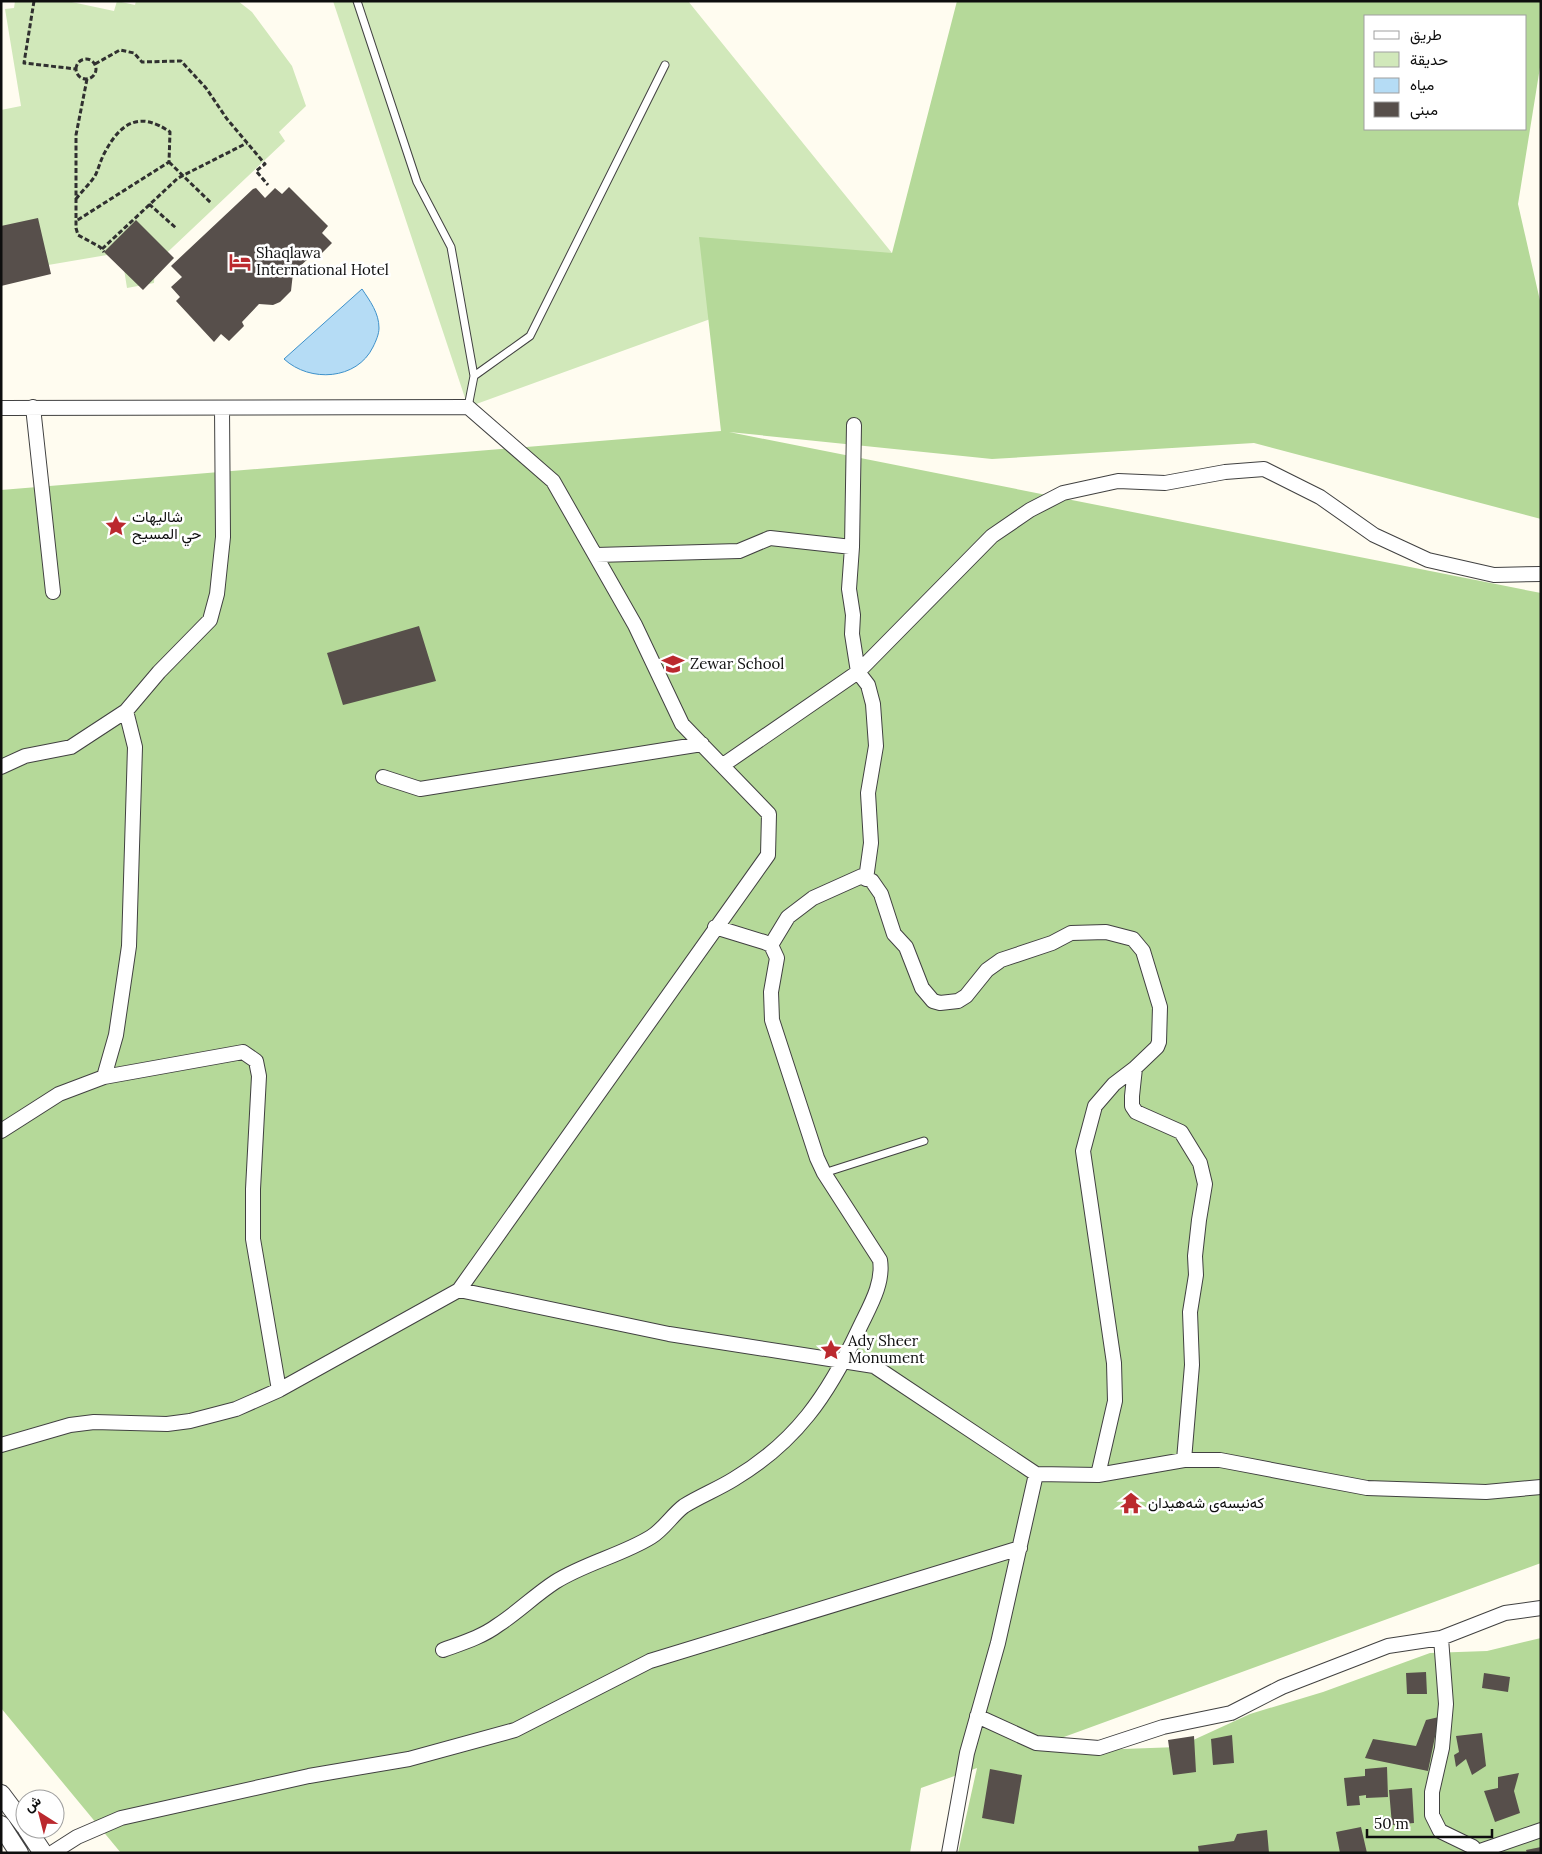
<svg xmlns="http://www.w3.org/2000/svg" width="1542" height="1854" font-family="Lora,Vazirmatn,serif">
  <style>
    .green { fill: #d1e8ba }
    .forest { fill: #b5d999; fill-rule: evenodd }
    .water { fill: #b5dcf5; stroke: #3e91ca }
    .building { fill: #574f4b }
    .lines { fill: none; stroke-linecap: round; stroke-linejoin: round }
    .service-casing { stroke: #414141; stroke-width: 9 }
    .minor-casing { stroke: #414141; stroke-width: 16 }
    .tertiary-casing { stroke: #414141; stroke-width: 20 }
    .path { stroke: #303030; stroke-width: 3; stroke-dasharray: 5 2.5; stroke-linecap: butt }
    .service { stroke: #fff; stroke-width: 7 }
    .minor { stroke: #fff; stroke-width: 14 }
    .tertiary { stroke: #fff; stroke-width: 18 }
    .labels { text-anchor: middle; stroke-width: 5; stroke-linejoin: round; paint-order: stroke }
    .poi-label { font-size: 15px; fill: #0e0e0e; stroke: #fff; text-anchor: start }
  </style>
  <rect width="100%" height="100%" fill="#fffcf0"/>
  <path class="green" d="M15,1H67L114,11L117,1L135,5L136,1H238L252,12L292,66L306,106L279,132L285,141L155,264L154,283L127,288L123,263L107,255L1,273V110L21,106L5,9L14,8Z
    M333,1H688L892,253L468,407Z"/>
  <path class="forest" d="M957,1H1541V61L1518,204L1541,305V519L1254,443L992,459L729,432L1541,593V1563L1042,1745L1068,1751L1178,1747L1250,1714L1323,1692L1430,1653L1487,1651L1541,1638V1853H958L977,1768L921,1788L910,1853H121L1,1708V490L721,431L699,237L892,253ZM1366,16H1526V129H1366Z"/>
  <path class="water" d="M362,289C370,301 379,313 379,328C379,334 376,341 373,347C357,380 310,383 284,359Z"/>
  <path class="building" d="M289,187L328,226L322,233L332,243L316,259L312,255L293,273L291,291L280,302L273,305L259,304L242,322L244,326L229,341L221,334L214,342L176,301L180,297L171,287L182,277L171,266L253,189L256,188L265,198L275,188L282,194Z
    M38,218L51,274L1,286V226Z
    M136,220L174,258L143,290L104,252Z
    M419,626L436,681L343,705L327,653Z
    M1426,1672L1427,1694H1407L1406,1673Z
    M1484,1673L1510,1677L1508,1692L1482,1688Z
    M1439,1717L1428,1771L1365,1758L1373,1739L1416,1746L1426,1720Z
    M1482,1733L1486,1766L1472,1775L1466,1759L1456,1767L1454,1755L1459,1752L1456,1736Z
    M1232,1735L1234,1763L1213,1765L1211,1739Z
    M1194,1736L1196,1772L1173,1775L1168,1740Z
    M1387,1767L1388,1797L1366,1798V1795L1359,1796L1360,1805L1347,1806L1344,1778L1365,1776V1769Z
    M990,1769L1022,1775L1014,1824L982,1818Z
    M1519,1773L1514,1791L1520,1813L1495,1822L1484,1791L1498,1788V1777Z
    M1412,1788L1414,1823L1392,1825L1389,1790Z
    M1361,1827L1367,1853H1340L1336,1832Z
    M1267,1830L1269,1853H1199L1198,1846L1234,1841L1237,1834Z
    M1541,1847V1853H1527L1526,1850Z"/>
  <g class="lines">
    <g class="service-casing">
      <path id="service" d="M357,1L417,182L451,247L474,376L468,407
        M474,376L530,336L665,65
        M824,1173L924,1141"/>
    </g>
    <g class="minor-casing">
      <path id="minor" d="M33,407L53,592
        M1,408L468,407L553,481L635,625L682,724L769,814L768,855L459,1290L279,1390L236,1409L190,1421L167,1424L94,1422L70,1425L1,1445
        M854,425L852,547L849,589L853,615L852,634L858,672L868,685L873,704L876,746L868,793L871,843L866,879
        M596,555L739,551L770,538L852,547
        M723,765L858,672L992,536L1030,510L1063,493L1118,481L1165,483L1225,472L1264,469L1320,497L1374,535L1428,560L1494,575L1541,574
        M1,767L25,756L71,747L126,711L159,672L210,620L217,594L223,537L222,408
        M383,777L420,789L702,744
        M771,945L788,917L813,898L862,876L872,881L881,894L894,934L906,947L922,988L933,1001L940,1003L958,1001L966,996L987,970L1001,960L1052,943L1071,933L1106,932L1133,939L1143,951L1160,1007L1159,1042L1157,1047L1135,1068L1132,1096V1106L1136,1112L1181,1132L1200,1163L1205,1184L1199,1220L1195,1256L1196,1275L1190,1312L1192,1365L1184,1460
        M104,1077L116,1035L129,946L135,747L126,711
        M1,1131L59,1094L104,1077L243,1052L256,1061L259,1076L253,1189V1239L279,1390
        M459,1290L669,1334L874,1366L1036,1474L1098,1475L1184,1460H1220L1367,1488L1486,1492L1541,1487
        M1098,1475L1115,1401L1114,1363L1083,1151L1095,1106L1114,1084L1135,1068
        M1441,1638L1446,1704L1442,1748L1432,1792V1815L1440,1831L1473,1847L1475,1853
        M443,1650C462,1643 482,1637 498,1625C518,1612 535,1595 555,1582C585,1563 622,1555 651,1537C664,1529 672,1515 684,1506C700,1496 718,1489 734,1479C796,1442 828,1395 858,1331C868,1309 884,1285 880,1260L824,1173L817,1158L772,1020L771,992L777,958L771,945L764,942L715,927
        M977,1716L1036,1743L1099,1748L1163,1727L1231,1713L1282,1687L1388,1646L1441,1638L1505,1613L1541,1608
        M52,1853L77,1837L121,1818L309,1776L409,1759L515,1730L650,1661L1020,1548
        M949,1853L967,1753L998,1643L1036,1474
        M1474,1853L1541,1830"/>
    </g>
    <g class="tertiary-casing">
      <path id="tertiary" d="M1,1794L25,1826
        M1,1825L19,1853
        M27,1829L43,1853"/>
    </g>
    <path class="path" d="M34,1L24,63L76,69
      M76 69a10 10 0 1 1 20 0a10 10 0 1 1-20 0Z
      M95,64L120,50L134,53L142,62L181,61L206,88L227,119L265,164L256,171L268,185
      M87,79L76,135V228L78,235L100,247L104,252
      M169,162L211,203
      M76,199C82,191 91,183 96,174C99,167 101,159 105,152C121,122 140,111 170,132L169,162L76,221
      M149,204L176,228
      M102,249L178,178L247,143"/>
    <use href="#service" class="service"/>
    <use href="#minor" class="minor"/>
    <use href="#tertiary" class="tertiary"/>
  </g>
  <defs>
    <g id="hotel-bare" transform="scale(1.725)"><path d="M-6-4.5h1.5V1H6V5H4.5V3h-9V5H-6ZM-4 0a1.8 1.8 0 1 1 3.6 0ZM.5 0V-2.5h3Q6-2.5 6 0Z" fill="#bb292e" stroke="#fff" stroke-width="2.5" paint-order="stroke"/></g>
    <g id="sight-bare" transform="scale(1.725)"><path d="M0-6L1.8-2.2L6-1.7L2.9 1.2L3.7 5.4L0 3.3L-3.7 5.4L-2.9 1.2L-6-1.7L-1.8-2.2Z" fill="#bb292e" stroke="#fff" stroke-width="2.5" paint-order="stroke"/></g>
    <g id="school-bare" transform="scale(1.725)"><path d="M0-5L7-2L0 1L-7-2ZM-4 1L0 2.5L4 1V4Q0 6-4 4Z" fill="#bb292e" stroke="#fff" stroke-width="2.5" paint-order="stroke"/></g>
    <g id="temple-bare" transform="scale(1.725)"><path d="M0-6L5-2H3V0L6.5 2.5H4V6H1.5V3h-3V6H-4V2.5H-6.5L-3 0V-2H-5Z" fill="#bb292e" stroke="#fff" stroke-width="2.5" paint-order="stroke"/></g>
  </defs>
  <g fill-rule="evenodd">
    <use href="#hotel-bare" x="240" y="262"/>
    <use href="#sight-bare" x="116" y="526"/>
    <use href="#school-bare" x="673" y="664"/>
    <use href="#sight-bare" x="831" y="1350"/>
    <use href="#temple-bare" x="1131" y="1503"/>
  </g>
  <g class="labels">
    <g class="poi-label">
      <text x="256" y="258">Shaqlawa<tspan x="256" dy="17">International Hotel</tspan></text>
      <text x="132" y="522">شاليهات<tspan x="132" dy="17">حي المسيح</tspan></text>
      <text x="690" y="669">Zewar School</text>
      <text x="848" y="1346">Ady Sheer<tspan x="848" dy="17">Monument</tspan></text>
      <text x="1148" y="1508">کەنیسەی شەهیدان</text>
    </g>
  </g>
  <rect width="1542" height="1854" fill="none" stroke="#0e0e0e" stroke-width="5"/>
  <rect x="1364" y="15" width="162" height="115" fill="#ffffff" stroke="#9f9f9f"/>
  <rect x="1374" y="31" width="25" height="8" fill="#ffffff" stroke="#9f9f9f"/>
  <text x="1410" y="40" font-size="15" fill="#0e0e0e">طريق</text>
  <rect x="1374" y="52" width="25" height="15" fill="#d1e8ba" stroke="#9f9f9f"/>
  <text x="1410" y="65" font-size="15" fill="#0e0e0e">حديقة</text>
  <rect x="1374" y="78" width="25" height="15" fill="#b5dcf5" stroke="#9f9f9f"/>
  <text x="1410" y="90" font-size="15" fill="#0e0e0e">مياه</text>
  <rect x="1374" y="102" width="25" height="15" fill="#574f4b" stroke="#9f9f9f"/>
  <text x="1410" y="115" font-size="15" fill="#0e0e0e">مبنى</text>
  <g transform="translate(40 1814) rotate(324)"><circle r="24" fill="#ffffff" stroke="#9f9f9f"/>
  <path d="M0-4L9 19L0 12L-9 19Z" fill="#bb292e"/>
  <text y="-8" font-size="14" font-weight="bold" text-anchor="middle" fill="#0e0e0e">ش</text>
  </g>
  <path d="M1367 1829v8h125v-8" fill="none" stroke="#0e0e0e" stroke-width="2.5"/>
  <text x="1374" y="1829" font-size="15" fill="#0e0e0e" stroke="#ffffff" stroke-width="4" paint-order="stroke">50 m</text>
</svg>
